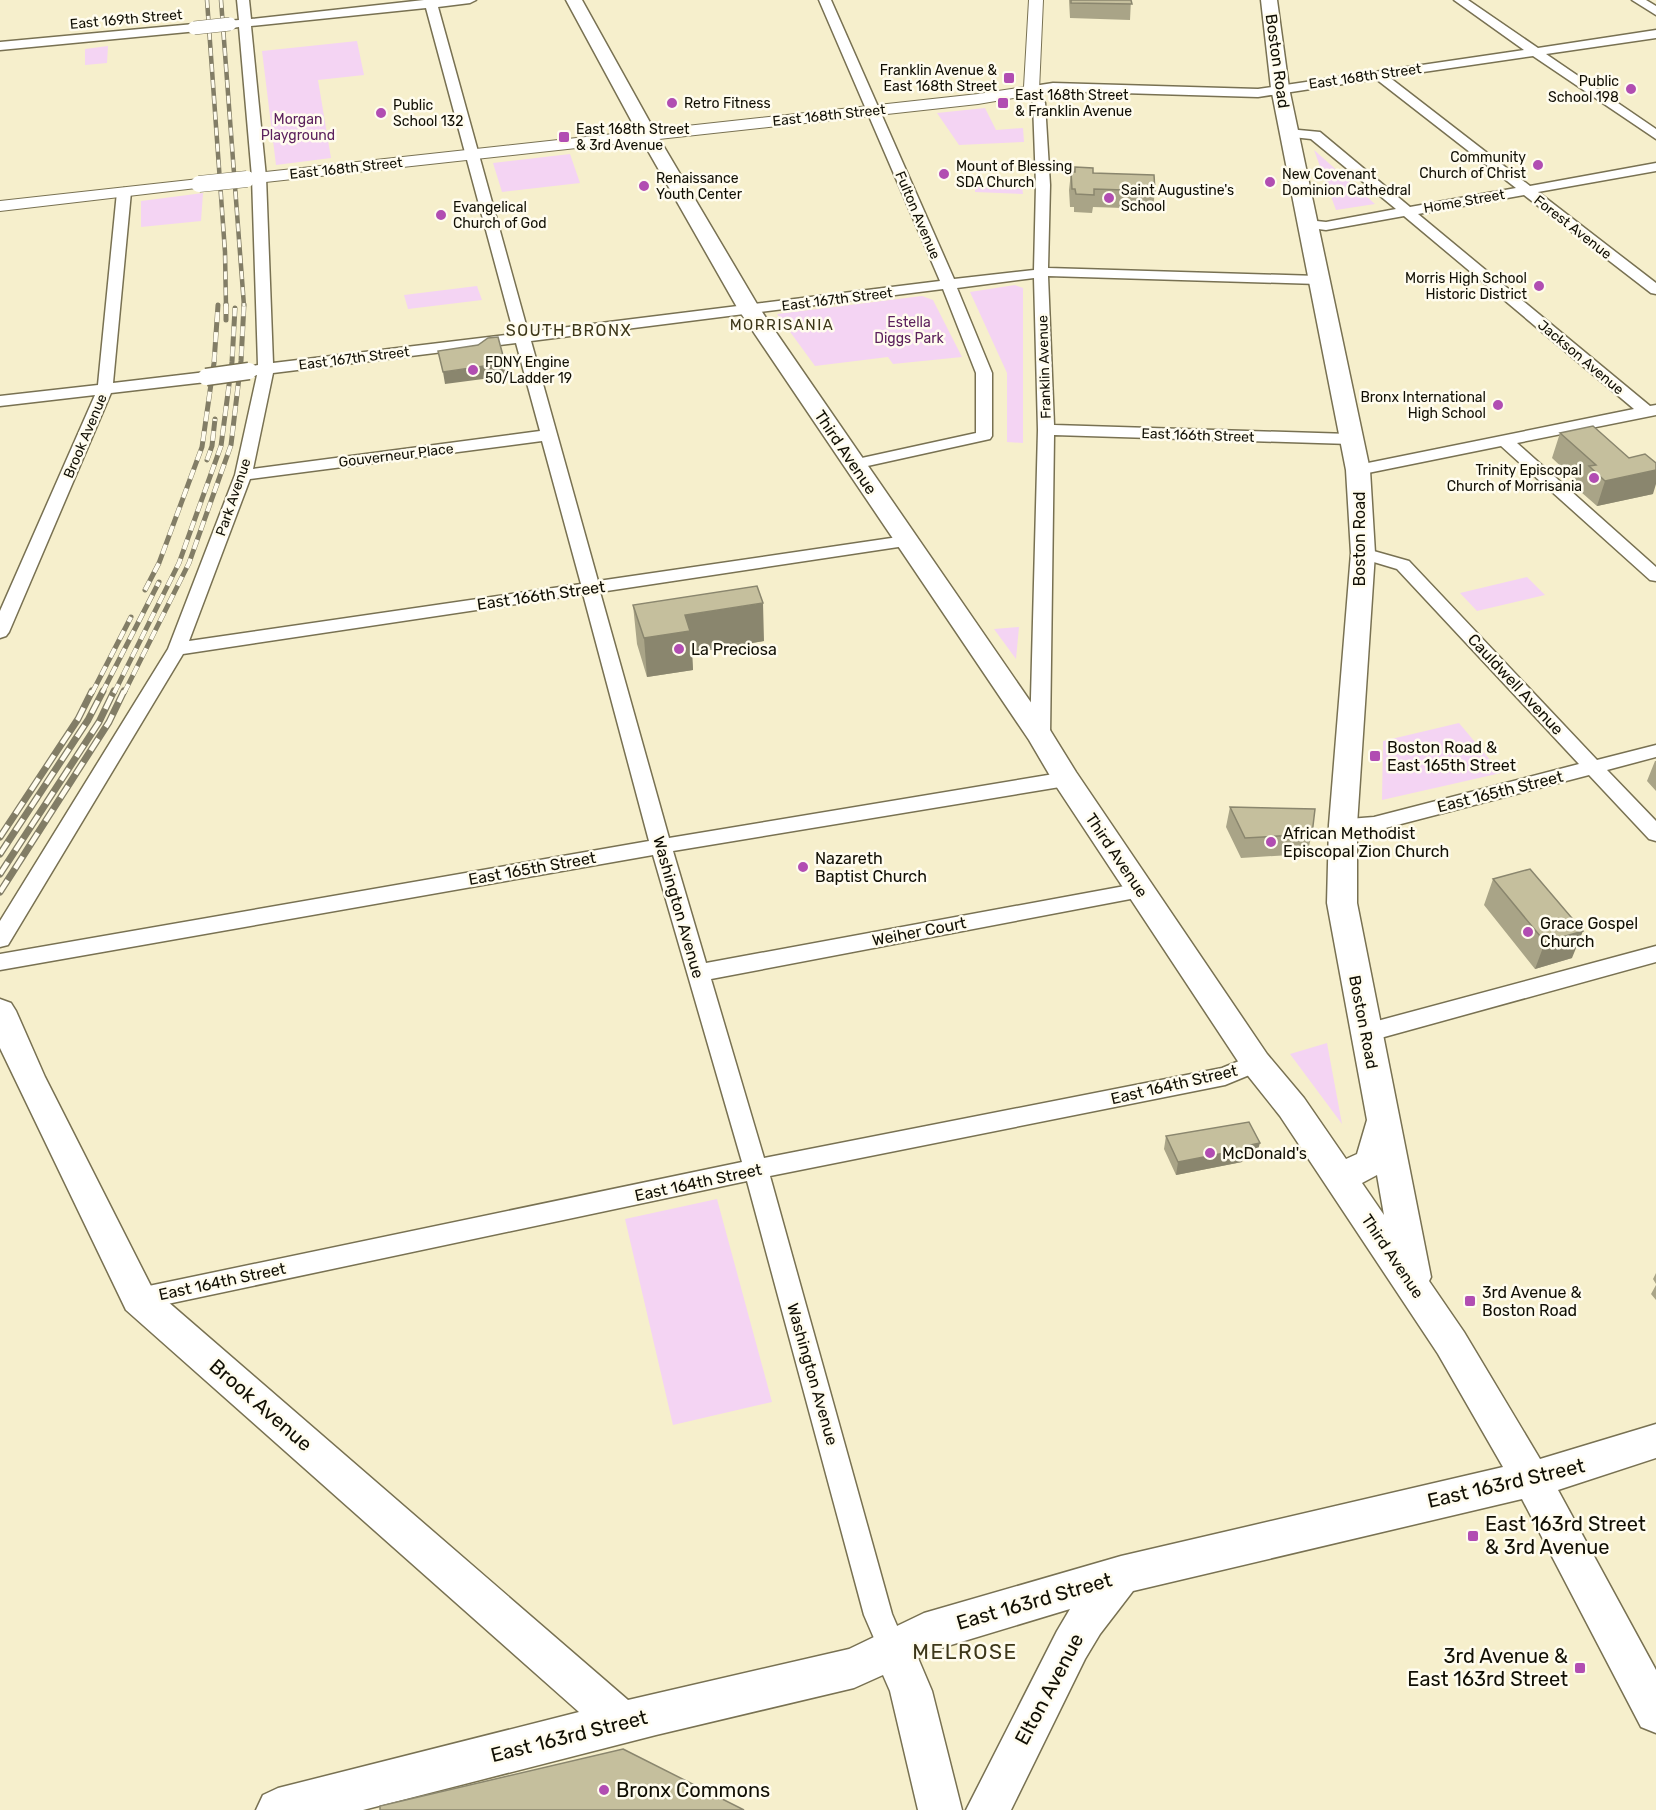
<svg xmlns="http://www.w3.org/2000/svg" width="1656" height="1810" viewBox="0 0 1656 1810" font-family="Rubik,sans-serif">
<rect width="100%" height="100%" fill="#f6efcc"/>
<path fill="#f4d4f3" d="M357,41l7,34 -46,5 13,78 -55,7 -14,-114z
M108,46l-1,17 -22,2v-16z
M985,108l11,22 27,-2 1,14 -65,3 -22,-32z
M1314,150l61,54 -39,6z
M570,154l10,29 -78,9 -9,-29z
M975,184l47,1 1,9 -48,-2z
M203,193l-2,28 -60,6v-26z
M1015,285l8,3v155l-16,-1v-69l-37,-81z
M477,286l5,14 -74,9 -4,-14z
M922,296l11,4 29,57 -69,7 -5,-7 -73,9 -38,-52z
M1527,577l18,18 -68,16 -17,-18z
M1019,627l-3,32 -22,-30z
M1459,723l42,50 -119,27 1,-59z
M1327,1043l15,81 -52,-70z
M717,1199l55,203 -99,23 -48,-206z"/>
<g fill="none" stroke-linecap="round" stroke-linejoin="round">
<g stroke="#787152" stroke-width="3">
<path id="minor" d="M237,0h12l2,19 173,-19h52l-6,3 -32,4 90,325 412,-51 -121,-281h12l123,279 80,-9 2,-85 -3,-82 -8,-13 2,-3 26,-4 205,6 266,-39 -70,-50h14l70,48 118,-18v8l-110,16 110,75v10l-123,-83 -144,21 141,109 126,-23v8l-118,21 118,91v11l-5,-1 -127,-98 -106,19 232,192 6,-1v10l-139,28 139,124v14l-6,-1 -149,-134 -143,29 -8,-5 8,-5 276,-56 -230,-193 -78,14 -24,-3 -2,-3 7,-4 19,2 70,-13 -85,-70 -28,-3 -2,-3 2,-3 5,-1 32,3 90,75 106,-19 -140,-109 -118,18 -205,-6 -14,2 6,10 5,82 -2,83 270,8 7,4 -7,4 -270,-8 6,149 296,9 8,5 -8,5 -296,-9 -4,301 -3,4 -7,2 -7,-2 -3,-4 8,-306 -4,-152 -77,10 35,85v63l-2,3 -136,30 -8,-5 2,-3 128,-28v-60l-33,-84 -412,52 67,240 307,-45 6,1 3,4 -3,4 -6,1 -305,46 69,246 397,-66 7,2 3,5 -3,5 -7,2 -393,65 33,112 435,-80 7,2 3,5 -3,5 -7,2 -430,82 53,179 458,-90 34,-14 8,3 3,6 -3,6 -39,16 -455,91 122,438 15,35 -4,10 -10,4 -10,-4 -19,-44 -117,-434 -608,129 -9,-3 -4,-8 4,-8 9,-3 603,-126 -89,-307 -653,115v-16l649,-113 -66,-247 -400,60 -175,291 -8,2v-26l168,-272 67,-174 22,-100 -8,1 -8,-5 3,-3 14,-3 -6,-188 -13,-150 -7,1 -6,-4 2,-3 11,-1zM426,8l88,326 -241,29 -7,-186 -15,-151zM516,343l24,88 -287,38 20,-96zM542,441l39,143 -392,57 61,-162z
M1632,0h14l10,6v9z
M194,24l6,4 -2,3 -198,19v-8z
M124,188l7,4 -18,191 93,-11 8,5 -8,5 -95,11 -102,239 -3,4 -6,2v-27l95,-216 -95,11v-10l98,-11 19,-193z
M1363,548l46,13 188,199 59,-15v12l-49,13 49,51v20l-7,-2 -60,-64 -215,56 -31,1 -7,-2 -3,-5 3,-5 38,-3 205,-53 -182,-195 -40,-12 -3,-4 3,-4z
M1656,946v16l-290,80 -8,-3 -3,-6 3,-6 8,-3z"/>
</g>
<g stroke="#787152" stroke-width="2">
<path id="tertiary" d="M1029,0h14l-4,90 -8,5 -53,9 -731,80 -8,-5 8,-5 731,-80 46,-7z
M199,179l6,2 2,3 -2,3 -205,24v-10z"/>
</g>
<g stroke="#787152" stroke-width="3">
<path id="secondary" d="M566,0h16l75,135 103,174 290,421 26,42 191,282 37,44 42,61 11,-5 10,-34 -40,-217 2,-78 22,-272 -5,-83 -75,-382 -10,-88h16l12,88 81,382 5,83 -18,272v78l74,374 -2,4 35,51 76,127 116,-35v34l-98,32 98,180v63l-15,-6 -119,-228 -389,92 -33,43 -15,25 -74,151h-45l91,-179 13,-22 -139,42 -13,7 14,33 30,119h-44l-28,-119 -7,-16 -29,13 -198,47 -293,75h-107l7,-15 15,-7 301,-76 -453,-402 -126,-262v-49l11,4 5,8 29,66 107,211 476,412 221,-51 75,-36 197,-57 382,-89 -65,-113 -158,-238 -35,-44 -189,-286 -27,-46 -291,-431 -99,-174zM1377,1175l7,40 -22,-32z"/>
</g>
<use href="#minor" fill="#fff" fill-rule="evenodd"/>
<use href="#tertiary" fill="#fff" fill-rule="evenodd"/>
<use href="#secondary" fill="#fff" fill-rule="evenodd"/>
<g stroke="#827d66" stroke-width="4.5">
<path id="rail-far2" d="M207,0l18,252 1,54
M221,0l23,306"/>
</g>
<g stroke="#827d66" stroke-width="5">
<path id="rail-far1" d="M226,304v16
M207,460l5,-14 3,-27
M145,590l14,-27 43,-116 12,-84 4,-58
M92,693l39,-76
M102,693l57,-111
M114,693l65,-130 42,-117 11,-84 3,-54
M124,693l65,-130 42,-118 10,-84 3,-57"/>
</g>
<g stroke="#827d66" stroke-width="7">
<path id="rail" d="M0,837l78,-118 14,-28
M0,854l88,-134 15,-29
M0,874l99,-152 15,-31
M0,892l109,-170 15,-31"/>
</g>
<use href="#rail-far2" stroke="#fffcee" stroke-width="3" stroke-dasharray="8" stroke-linecap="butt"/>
<use href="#rail-far1" stroke="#fffcee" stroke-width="4" stroke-dasharray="10" stroke-linecap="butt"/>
<use href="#rail" stroke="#fffcee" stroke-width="4.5" stroke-dasharray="14" stroke-linecap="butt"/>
<g stroke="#787152" stroke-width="14" stroke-linecap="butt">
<path id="minor-bridge-far1" d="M194,28l36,-4"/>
</g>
<g stroke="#787152" stroke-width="19" stroke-linecap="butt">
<path id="minor-bridge" d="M206,377l43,-6"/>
</g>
<g stroke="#787152" stroke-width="17" stroke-linecap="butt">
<path id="tertiary-bridge" d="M199,184l48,-5"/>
</g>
<use href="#minor-bridge-far1" stroke="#fff" stroke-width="13"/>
<use href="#minor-bridge" stroke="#fff" stroke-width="16"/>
<use href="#tertiary-bridge" stroke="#fff" stroke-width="16"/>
</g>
<path fill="#a9a487" d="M1069,0h62l-1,20 -60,-2z
M1075,167l80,24 -2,18 -60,-2 -1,6 -18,-1v-5h-4l-1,-17 2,-18h3z
M1560,433l93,61 -56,12 -16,-14 2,-5 -31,-29z
M633,605l131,36 -72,12 1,17 -46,7 -10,-33z
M1655,761h1v30l-9,-10z
M1230,807l82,27 -5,20 -66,4 -15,-31z
M1493,879l79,79 -37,11 -51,-64z
M1166,1136l90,20 -13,3 -1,3 -66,13 -12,-26z
M1656,1273v11l-3,-5z
M1656,1285v15l-5,-6z"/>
<path fill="#8a866e" d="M505,363l1,13 -61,8 -2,-12z
M1656,470v14l-3,10 -56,12 8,-25z
M763,603l1,38 -72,12 1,17 -46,7 -3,-39 41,-23z
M1583,931l-11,27 -37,11 10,-27z
M1260,1143l-4,13 -13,3 -1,3 -66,13 2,-13z"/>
<path fill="#c5bf9d" stroke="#8a866e" stroke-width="1.5" d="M1071,0h60l1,4 -61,-1z
M1075,167l18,1v5l61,2 1,16 -61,-2v6l-18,-1 -1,-5h-3l-1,-17h4z
M498,337l7,26 -62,9 -5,-21 40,-6 10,-7z
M1593,426l36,32 16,-4 11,9v7l-51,11 -16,-15 7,-1 -36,-32z
M757,586l6,17 -78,12 5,16 -46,7 -11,-33z
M1230,807l85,2 -3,25 -67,4z
M1530,869l53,62 -38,11 -52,-63z
M1249,1122l11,21 -14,3 -1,3 -67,13 -12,-26z
M623,1749l121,61h-364v-4z"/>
<g fill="#b14db2" stroke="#fffcee" stroke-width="2">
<rect x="1003" y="72" width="12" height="12" rx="3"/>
<circle cx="1631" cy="89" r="6"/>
<circle cx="672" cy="103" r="6"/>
<rect x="997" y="97" width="12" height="12" rx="3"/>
<circle cx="381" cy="113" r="6"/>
<rect x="558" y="131" width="12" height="12" rx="3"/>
<circle cx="1538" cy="165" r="6"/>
<circle cx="944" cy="174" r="6"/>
<circle cx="1270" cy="182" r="6"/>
<circle cx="644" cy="186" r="6"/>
<circle cx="1109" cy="198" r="6"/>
<circle cx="441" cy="215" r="6"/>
<circle cx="1539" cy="286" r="6"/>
<circle cx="473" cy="370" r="6"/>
<circle cx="1498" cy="405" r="6"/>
<circle cx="1594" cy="478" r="6"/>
<circle cx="679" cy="649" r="6"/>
<rect x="1369" y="750" width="12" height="12" rx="3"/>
<circle cx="1271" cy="842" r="6"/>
<circle cx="803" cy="867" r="6"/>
<circle cx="1528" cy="932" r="6"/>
<circle cx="1210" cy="1153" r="6"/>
<rect x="1464" y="1295" width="12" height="12" rx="3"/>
<rect x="1467" y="1530" width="12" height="12" rx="3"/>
<rect x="1574" y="1662" width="12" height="12" rx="3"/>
<circle cx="604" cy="1790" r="6"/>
</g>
<g text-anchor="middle" stroke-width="5" stroke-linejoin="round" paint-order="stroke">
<g font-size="14" fill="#110f04" stroke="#fffcee">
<text transform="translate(126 19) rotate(-5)" y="5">East 169th Street</text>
<text transform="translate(1365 76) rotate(-8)" y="5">East 168th Street</text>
<text transform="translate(829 115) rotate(-6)" y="5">East 168th Street</text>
<text transform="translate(346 168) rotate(-6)" y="5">East 168th Street</text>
<text transform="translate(1464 201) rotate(-10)" y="5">Home Street</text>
<text transform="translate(918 215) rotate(67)" y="5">Fulton Avenue</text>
<text transform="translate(1573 227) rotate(38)" y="5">Forest Avenue</text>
<text transform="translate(837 299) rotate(-7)" y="5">East 167th Street</text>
<text transform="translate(1581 357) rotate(40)" y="5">Jackson Avenue</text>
<text transform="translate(354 358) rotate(-7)" y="5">East 167th Street</text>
<text transform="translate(1044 367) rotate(-92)" y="5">Franklin Avenue</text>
<text transform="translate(1198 435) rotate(2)" y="5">East 166th Street</text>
<text transform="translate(85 436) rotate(-67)" y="5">Brook Avenue</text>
<text transform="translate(396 455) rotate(-7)" y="5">Gouverneur Place</text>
<text transform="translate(233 497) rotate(-71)" y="5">Park Avenue</text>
</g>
<g font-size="14" fill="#110f04" stroke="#fffcee" text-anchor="start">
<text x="997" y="75" text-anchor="end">Franklin Avenue &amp;<tspan x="997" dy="16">East 168th Street</tspan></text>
<text x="1619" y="86" text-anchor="end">Public<tspan x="1619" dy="16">School 198</tspan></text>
<text x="1015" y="100">East 168th Street<tspan x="1015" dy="16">&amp; Franklin Avenue</tspan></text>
<text x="684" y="108">Retro Fitness</text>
<text x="393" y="110">Public<tspan x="393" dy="16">School 132</tspan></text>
<text x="576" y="134">East 168th Street<tspan x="576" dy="16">&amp; 3rd Avenue</tspan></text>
<text x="1526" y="162" text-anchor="end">Community<tspan x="1526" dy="16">Church of Christ</tspan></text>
<text x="956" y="171">Mount of Blessing<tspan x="956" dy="16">SDA Church</tspan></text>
<text x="1282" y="179">New Covenant<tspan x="1282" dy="16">Dominion Cathedral</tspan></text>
<text x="656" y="183">Renaissance<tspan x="656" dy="16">Youth Center</tspan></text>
<text x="1121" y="195">Saint Augustine's<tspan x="1121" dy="16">School</tspan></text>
<text x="453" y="212">Evangelical<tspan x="453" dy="16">Church of God</tspan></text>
<text x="1527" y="283" text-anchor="end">Morris High School<tspan x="1527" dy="16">Historic District</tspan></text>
<text x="485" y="367">FDNY Engine<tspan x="485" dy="16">50/Ladder 19</tspan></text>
<text x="1486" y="402" text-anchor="end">Bronx International<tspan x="1486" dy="16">High School</tspan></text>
<text x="1582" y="475" text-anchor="end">Trinity Episcopal<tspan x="1582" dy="16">Church of Morrisania</tspan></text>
</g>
<g font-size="14" fill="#5c215d" stroke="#fffcee">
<text x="298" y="124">Morgan<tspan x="298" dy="16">Playground</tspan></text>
<text x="909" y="327">Estella<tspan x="909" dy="16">Diggs Park</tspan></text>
</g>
<g font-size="15" letter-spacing="1.5" fill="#3d3719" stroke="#fffcee">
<text x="782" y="330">MORRISANIA</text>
</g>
<g font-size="16" fill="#110f04" stroke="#fffcee">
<text transform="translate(1278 61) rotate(82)" y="6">Boston Road</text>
<text transform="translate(846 452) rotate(56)" y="6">Third Avenue</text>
<text transform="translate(1359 539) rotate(-90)" y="6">Boston Road</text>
<text transform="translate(541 595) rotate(-8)" y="6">East 166th Street</text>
<text transform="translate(1516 684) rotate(47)" y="6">Cauldwell Avenue</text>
<text transform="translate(1500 791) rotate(-14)" y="6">East 165th Street</text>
<text transform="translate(1117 855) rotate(56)" y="6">Third Avenue</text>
<text transform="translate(532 868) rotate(-10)" y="6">East 165th Street</text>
<text transform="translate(679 907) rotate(74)" y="6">Washington Avenue</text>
<text transform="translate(919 931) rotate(-11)" y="6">Weiher Court</text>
<text transform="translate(1364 1022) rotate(79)" y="6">Boston Road</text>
<text transform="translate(1174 1084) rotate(-13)" y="6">East 164th Street</text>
<text transform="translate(698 1182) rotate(-12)" y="6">East 164th Street</text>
<text transform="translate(1393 1256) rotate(56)" y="6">Third Avenue</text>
<text transform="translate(222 1281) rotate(-12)" y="6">East 164th Street</text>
<text transform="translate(813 1374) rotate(74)" y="6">Washington Avenue</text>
</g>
<g font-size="16" letter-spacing="1.5" fill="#3d3719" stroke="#fffcee">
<text x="569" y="336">SOUTH BRONX</text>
</g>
<g font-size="16" fill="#110f04" stroke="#fffcee" text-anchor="start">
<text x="691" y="655">La Preciosa</text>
<text x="1387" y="753">Boston Road &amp;<tspan x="1387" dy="18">East 165th Street</tspan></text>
<text x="1283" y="839">African Methodist<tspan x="1283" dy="18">Episcopal Zion Church</tspan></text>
<text x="815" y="864">Nazareth<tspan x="815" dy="18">Baptist Church</tspan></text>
<text x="1540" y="929">Grace Gospel<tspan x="1540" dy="18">Church</tspan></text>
<text x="1222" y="1159">McDonald's</text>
<text x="1482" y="1298">3rd Avenue &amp;<tspan x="1482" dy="18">Boston Road</tspan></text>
</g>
<g font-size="20" fill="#110f04" stroke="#fffcee">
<text transform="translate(261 1405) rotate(41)" y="7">Brook Avenue</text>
<text transform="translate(1506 1483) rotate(-13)" y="7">East 163rd Street</text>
<text transform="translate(1034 1601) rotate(-16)" y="7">East 163rd Street</text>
<text transform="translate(1049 1689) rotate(-62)" y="7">Elton Avenue</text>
<text transform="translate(569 1736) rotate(-14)" y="7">East 163rd Street</text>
</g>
<g font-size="20" fill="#110f04" stroke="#fffcee" text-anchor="start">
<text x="1485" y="1531">East 163rd Street<tspan x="1485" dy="23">&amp; 3rd Avenue</tspan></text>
<text x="1568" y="1663" text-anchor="end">3rd Avenue &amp;<tspan x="1568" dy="23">East 163rd Street</tspan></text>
<text x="616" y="1797">Bronx Commons</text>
</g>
<g font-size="21" letter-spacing="1.5" fill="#3d3719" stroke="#fffcee">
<text x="965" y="1659">MELROSE</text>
</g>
</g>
</svg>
